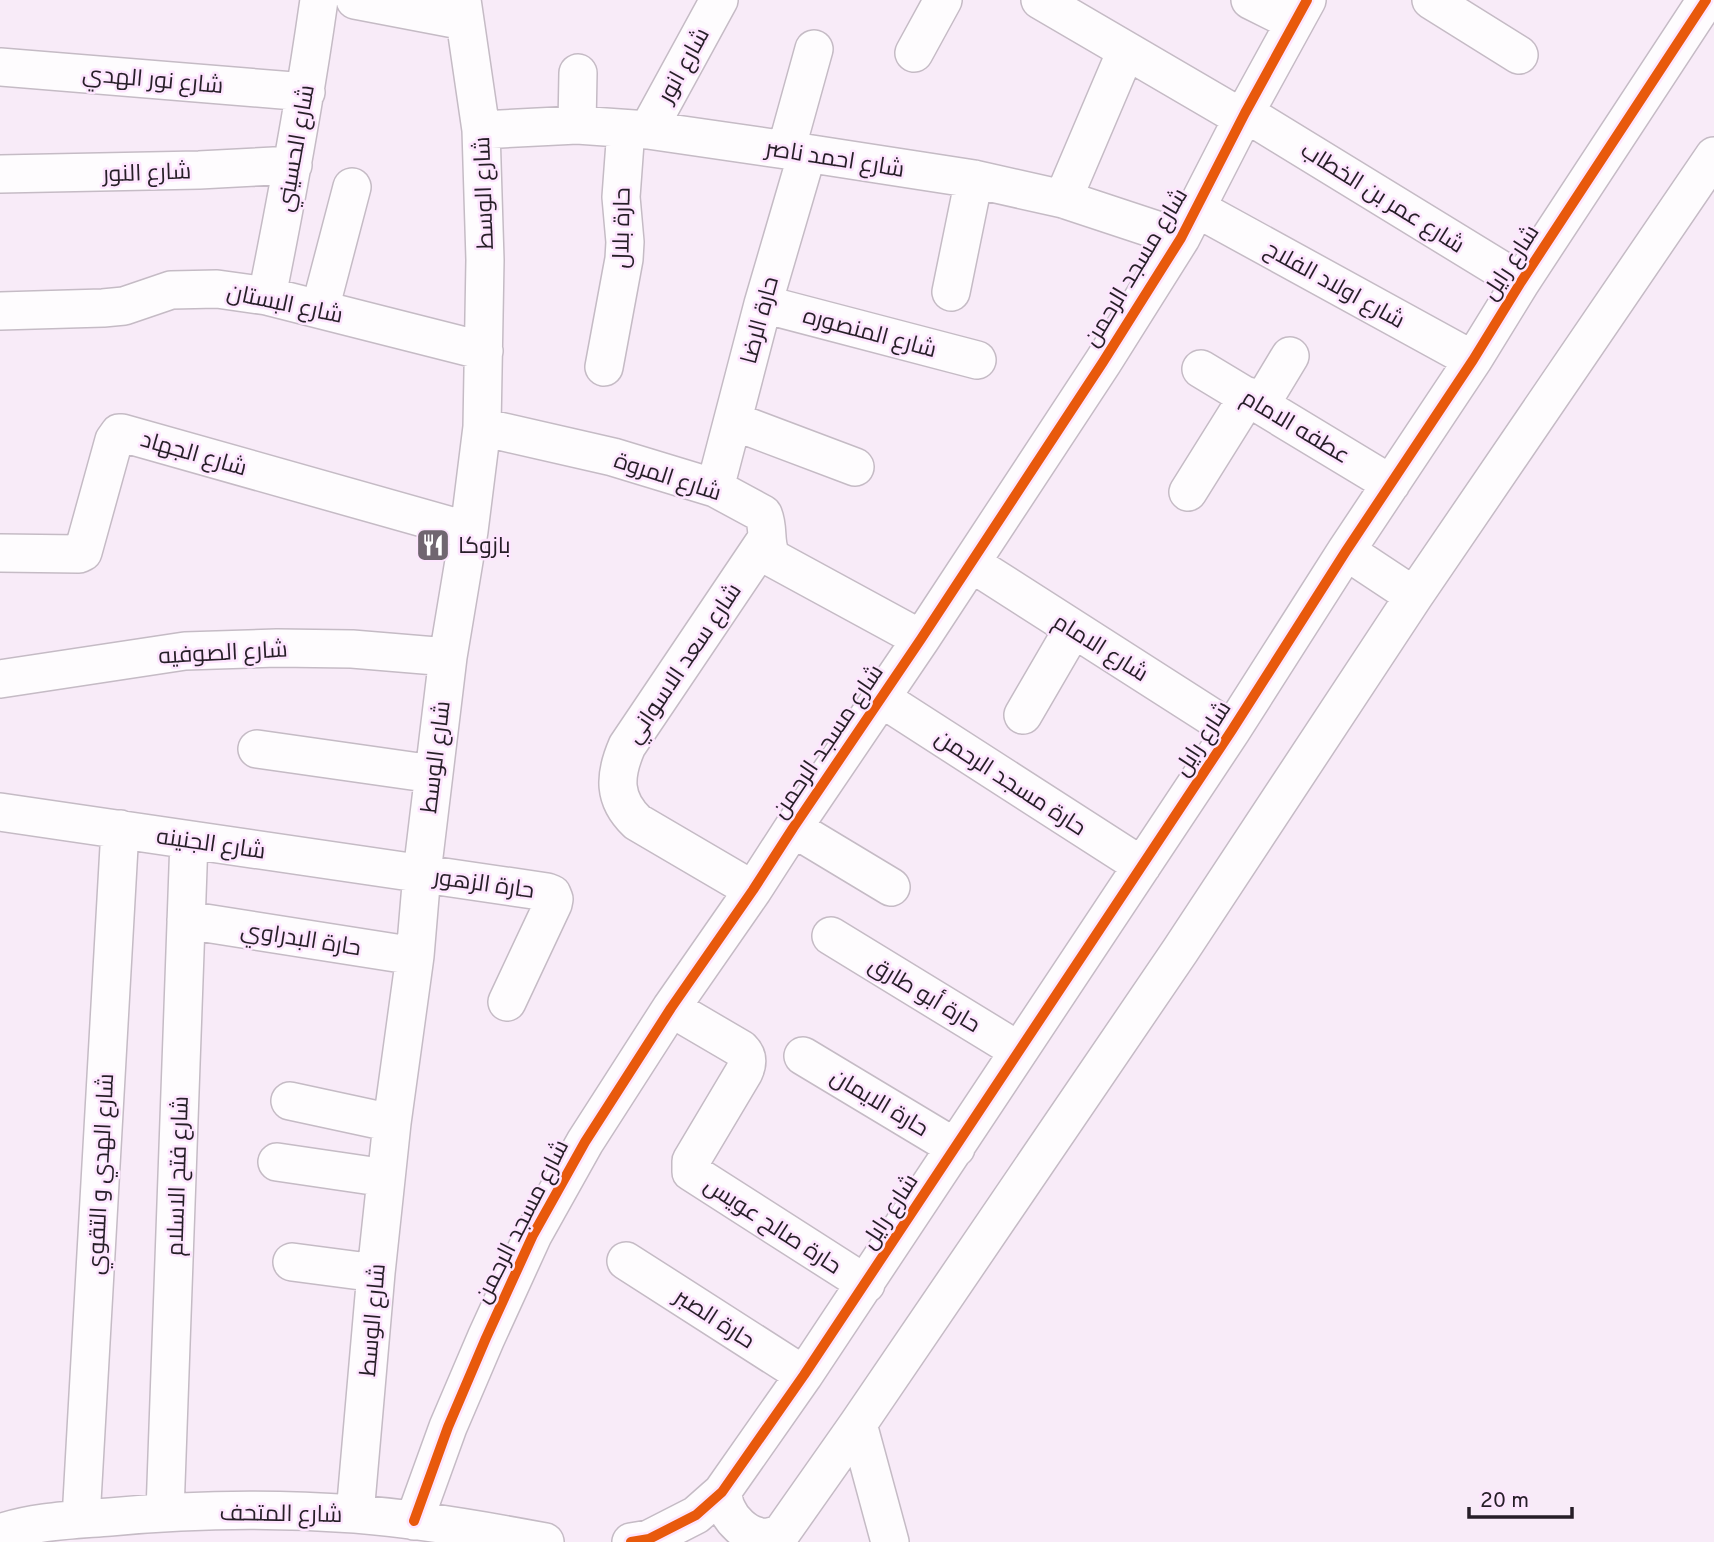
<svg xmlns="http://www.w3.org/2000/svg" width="1714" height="1542" viewBox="0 0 1714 1542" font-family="Overpass,Cairo,sans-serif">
<rect width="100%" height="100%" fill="#f8ebf8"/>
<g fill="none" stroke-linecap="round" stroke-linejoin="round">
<g stroke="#c5bbc5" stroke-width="40">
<path id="minor" d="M355,0l110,21
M1040,0l202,118
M1250,0l44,22
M1431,0l88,55
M914,53l29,-53
M0,67l306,25
M1245,113l276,169
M577,125l1,-52
M481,130l96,-5 71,5 138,20 188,29 89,20 118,39
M648,130l71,-130
M786,150l28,-101
M0,174l199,-4 94,-5
M1063,199l63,-148
M1196,208l277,152
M951,292l23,-113
M267,296c20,-99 38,-197 52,-296
M763,304l214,56
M320,309l32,-122
M0,311l103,-3 21,-2 47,-16 46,-1 50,7 217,55
M604,367l20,-108 1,-17 -4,-45 5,-68
M1201,369l190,115
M1261,404l29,-48
M733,421l122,46
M482,427l131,30 102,31 48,26c7,14 0,33 11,45l147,80
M715,488l48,-184 44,-150
M1188,492l60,-96
M1346,551l68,45
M0,553l79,1 4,-2 31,-112 5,-7h3l347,98
M971,563l261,167
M0,679l185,-28 92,-3 75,1 96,8
M881,698l261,168
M1023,715l50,-86
M257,749l176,25
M0,812l547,80 5,2 2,5 -1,5 -46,98
M793,828l98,59
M753,890l-116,-68c-24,-23 -23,-46 -10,-76l140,-208
M186,920l229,36
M831,936l188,115
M671,1008l70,41c7,7 7,14 3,23l-53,89v11l175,112
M803,1056l153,92
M290,1101l102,22
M277,1162l109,16
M626,1261l178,114
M292,1262l84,11
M858,1424l32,118
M722,1492c2,5 2,12 5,17 5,12 18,24 30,27 8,3 16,0 24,-2
M165,1512l24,-672
M355,1514l21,-241 16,-150 23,-167 7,-83 26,-216 21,-126 13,-104 3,-167 -4,-130 -19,-130
M81,1519l39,-690
M414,1521l34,-94 38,-89 47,-103 52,-93 86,-134 82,-118 40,-62 128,-189 182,-277 78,-124 64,-125 62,-113
M0,1533c34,-12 74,-13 110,-16 82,-8 164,-9 245,-3 64,5 127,16 190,28
M631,1542l18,-3 47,-24 26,-23 82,-117 428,-645 114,-179 127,-191 48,-78 185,-282
M775,1542l83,-118 322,-473 234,-355 300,-440"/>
</g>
<use href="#minor" stroke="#fefcfe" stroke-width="37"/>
<g stroke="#fde5fe" stroke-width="15">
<path id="cycleway" d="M414,1521l34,-94 38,-89 47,-103 52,-93 86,-134 82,-118 40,-62 128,-189 182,-277 78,-124 64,-125 62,-113
M631,1542l18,-3 47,-24 26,-23 82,-117 428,-645 114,-179 127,-191 48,-78 185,-282"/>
</g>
<use href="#cycleway" stroke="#e8590c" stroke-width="10"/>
</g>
<defs>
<g id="restaurant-square" transform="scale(1.75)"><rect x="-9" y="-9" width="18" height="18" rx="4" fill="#706670" stroke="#fde5fe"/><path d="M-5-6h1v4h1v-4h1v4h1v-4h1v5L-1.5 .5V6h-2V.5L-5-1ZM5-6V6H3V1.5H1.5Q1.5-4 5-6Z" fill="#fff"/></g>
</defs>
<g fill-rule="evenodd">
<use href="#restaurant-square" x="433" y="545"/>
</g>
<g text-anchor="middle" stroke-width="5" stroke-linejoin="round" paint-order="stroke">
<g font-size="23" fill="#261e27" stroke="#fde5fe">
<text transform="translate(683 65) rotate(-61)" y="8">شارع انور</text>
<text transform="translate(153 79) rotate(5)" y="8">شارع نور الهدي</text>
<text transform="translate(295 148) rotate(-80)" y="8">شارع الحسيني</text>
<text transform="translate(835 158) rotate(9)" y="8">شارع احمد ناصر</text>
<text transform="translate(147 172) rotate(-2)" y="8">شارع النور</text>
<text transform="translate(483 193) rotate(-92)" y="8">شارع الوسط</text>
<text transform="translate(1383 197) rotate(32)" y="8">شارع عمر بن الخطاب</text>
<text transform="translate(621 228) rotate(-89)" y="8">حارة بلال</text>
<text transform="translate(1510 262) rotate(-57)" y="8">شارع رايل</text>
<text transform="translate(1135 267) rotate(-59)" y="8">شارع مسجد الرحمن</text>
<text transform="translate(1335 284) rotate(29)" y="8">شارع اولاد الفلاح</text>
<text transform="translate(285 303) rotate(12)" y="8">شارع البستان</text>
<text transform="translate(759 320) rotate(-75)" y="8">حارة الرضا</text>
<text transform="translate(870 332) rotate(15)" y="8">شارع المنصوره</text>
<text transform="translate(1296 426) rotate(31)" y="8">عطفه الامام</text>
<text transform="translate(194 453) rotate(16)" y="8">شارع الجهاد</text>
<text transform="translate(668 476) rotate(18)" y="8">شارع المروة</text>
<text transform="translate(1101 647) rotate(32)" y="8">شارع الامام</text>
<text transform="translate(223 652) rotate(-3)" y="8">شارع الصوفيه</text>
<text transform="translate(683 663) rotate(-56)" y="8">شارع سعد الاسواني</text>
<text transform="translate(1202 738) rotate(-57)" y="8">شارع رايل</text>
<text transform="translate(827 741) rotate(-56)" y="8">شارع مسجد الرحمن</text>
<text transform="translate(435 757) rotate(-83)" y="8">شارع الوسط</text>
<text transform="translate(1011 782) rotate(33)" y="8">حارة مسجد الرحمن</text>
<text transform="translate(211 843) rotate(8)" y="8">شارع الجنينه</text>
<text transform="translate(484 883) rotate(8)" y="8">حارة الزهور</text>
<text transform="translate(301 938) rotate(9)" y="8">حارة البدراوي</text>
<text transform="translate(925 994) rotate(31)" y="8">حارة أبو طارق</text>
<text transform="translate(880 1102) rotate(31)" y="8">حارة الايمان</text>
<text transform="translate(100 1174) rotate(-87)" y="8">شارع الهدي و التقوي</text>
<text transform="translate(177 1176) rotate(-88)" y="8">شارع فتح الاسلام</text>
<text transform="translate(889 1211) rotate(-57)" y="8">شارع رايل</text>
<text transform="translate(521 1221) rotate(-63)" y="8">شارع مسجد الرحمن</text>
<text transform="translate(773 1225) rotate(33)" y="8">حارة صالح عويس</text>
<text transform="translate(715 1318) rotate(33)" y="8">حارة الصبر</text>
<text transform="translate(372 1320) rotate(-85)" y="8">شارع الوسط</text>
<text transform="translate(281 1513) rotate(1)" y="8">شارع المتحف</text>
</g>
<g font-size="23" fill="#261e27" stroke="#fde5fe" text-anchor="start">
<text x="458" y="553">بازوكا</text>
</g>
</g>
<path d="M1469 1507v10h103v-10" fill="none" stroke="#261e27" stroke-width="3.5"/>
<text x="1480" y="1507" font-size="21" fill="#261e27" stroke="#fde5fe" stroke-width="5" paint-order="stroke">20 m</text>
</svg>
